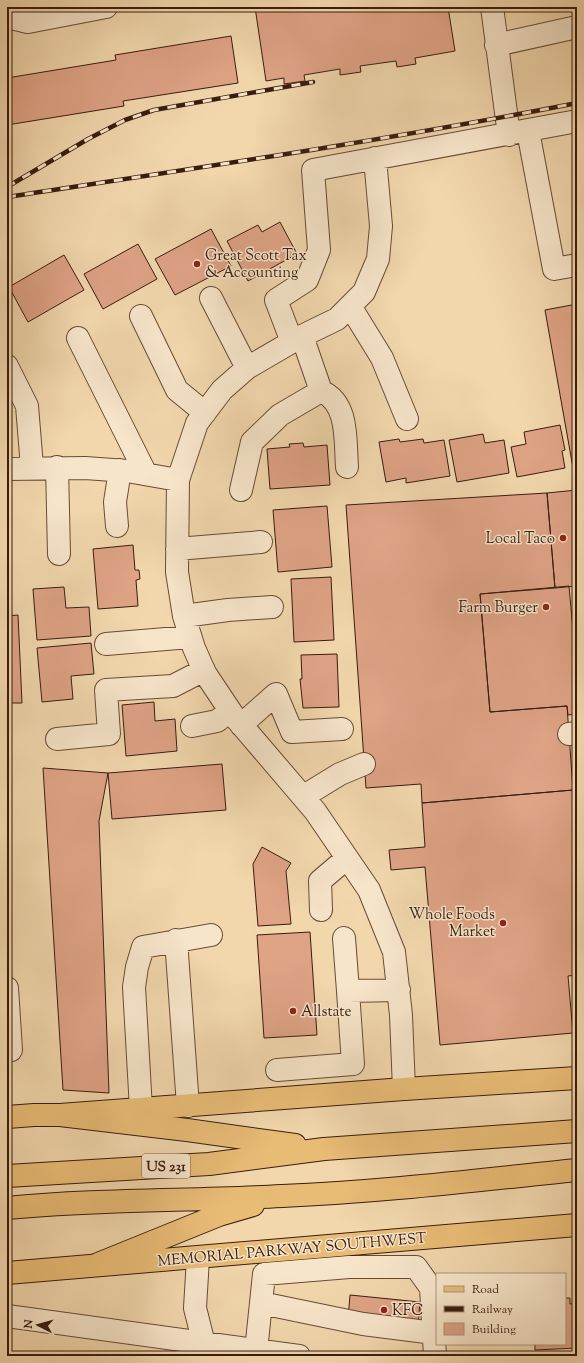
<svg xmlns="http://www.w3.org/2000/svg" width="584" height="1363" viewBox="0 0 584 1363" font-family="'Sorts Mill Goudy',serif">
<rect width="100%" height="100%" fill="#f2d7ad"/>
<filter id="stains"><feTurbulence type="fractalNoise" baseFrequency=".005" numOctaves="4"/><feColorMatrix values="0 0 0 0 .2 0 0 0 0 .09 0 0 0 0 .02 0 0 0 .5 -.17"/></filter>
<radialGradient id="worn" r=".72"><stop offset=".6" stop-color="#630" stop-opacity="0"/><stop offset="1" stop-color="#630" stop-opacity=".3"/></radialGradient>
<path fill="#dfa386" stroke="#391c0f" d="M255,7h193l7,44 -40,7 1,6 -19,3 -1,-6 -36,5 1,6 -21,3v-6l-36,6 1,6 -21,3v-6l-18,3z
M231,36l7,47 -115,18 1,5 -117,19v-47l109,-18 -1,-5z
M280,222l17,32 -49,27 -21,-40 31,-16 4,7z
M211,229l20,37 -56,29 -20,-36z
M138,244l19,35 -54,30 -19,-35z
M64,255l20,35 -56,32 -19,-35z
M577,304v164h-4l-28,-158z
M560,425l5,25 -3,1 3,17 -48,9 -6,-30 15,-3 -2,-12z
M483,434l2,9 19,-3 5,33 -52,9 -8,-42z
M399,439l1,3 23,-3 1,4 20,-3 6,36 -44,7v-5l-20,4 -7,-40z
M303,443l1,4 23,-2 3,40 -60,4 -3,-40 23,-2 -1,-3z
M577,490v96l-22,2 -8,-95z
M547,493l8,95 -75,6 10,118 77,-6 6,84 -151,13 -1,-19 -55,4 -20,-283z
M327,506l5,61 -54,5 -5,-62z
M133,545l2,25h4l1,9 -4,1 2,26 -40,3 -5,-60z
M331,577l3,63 -40,2 -3,-63z
M569,586l8,89v39l-9,1 -1,-9 -77,6 -10,-118z
M64,587l2,21 23,-1 2,29 -54,4 -4,-51z
M18,615l4,88h-15v-87z
M91,643l3,31 -23,2 2,23 -31,3 -5,-54z
M337,654l2,53 -36,1 -3,-29h2l-1,-24z
M154,702l1,19 20,-2 2,32 -51,5 -4,-51z
M222,764l4,46 -114,9 -4,-46z
M43,768l65,5 -9,48 10,272 -46,-3z
M573,790h4v185l-9,1 5,57 -133,12 -15,-178 -34,3 -2,-20 36,-3 -3,-44z
M262,847l29,16 -5,8 5,53 -33,2 -5,-62z
M310,932l7,103 -53,3 -7,-103z
M350,1295l70,7 -2,24 -70,-7z
M565,1298h5v6l7,-1v45l-42,2v-6h30z"/>
<g fill="none" stroke-linecap="round" stroke-linejoin="round">
<g stroke="#674b36" stroke-width="24">
<path id="minor" d="M492,7l17,128
M7,17l21,5 78,-15
M496,45l81,-18
M528,131l26,138 23,-4
M375,158l6,68 -3,33 -14,33 -27,27 -35,17 -55,32 -25,22 -25,33 -19,57 -1,92 7,44 10,32 11,25 28,42 82,96 54,79 25,62 7,63 3,74
M211,298l36,70
M350,306l32,52 25,61
M141,316l36,74 28,23
M78,338l68,136
M292,342l-16,-42 31,-20 12,-30 -6,-80 264,-49
M7,366l20,40 5,61
M321,391c28,12 24,49 26,76
M57,467l2,87
M7,469l78,-1 42,3 51,9
M241,490l11,-48 28,-27 41,-24 -19,-55
M117,526l-2,-24 5,-32
M177,549l84,-7
M184,616l44,-6 44,-3
M106,644l84,-7
M241,725l35,-31 16,38 50,-3
M192,726l25,-5 13,-10
M569,734l8,-1
M57,739l52,-5 -3,-44 67,-4 31,-16
M304,796l36,-22 24,-10
M321,910l-1,-29 27,-23
M344,938l4,53
M176,940l12,166
M7,988l4,62h-4
M277,1070l76,-6 -5,-73 51,-1
M141,1109l-7,-122 3,-20 6,-20 68,-12
M198,1258l-3,50 9,36
M261,1303l102,21 71,9
M7,1316l292,40
M256,1351l8,-77 85,-7h67l15,21 4,68"/>
</g>
<g stroke="#391c0f" stroke-width="24">
<path id="major" d="M7,1117l27,-2h26l344,-26 173,-11
M7,1273l570,-48"/>
</g>
<g stroke="#391c0f" stroke-width="24">
<path id="highway" d="M60,1115l127,15 108,15
M7,1176l202,-12 115,-15 253,-18
M7,1208c91,-9 183,-7 275,-12 98,-4 197,-16 295,-26
M98,1264l121,-49 34,-10"/>
</g>
<use href="#minor" stroke="#f7e5ca" stroke-width="22"/>
<use href="#major" stroke="#e9bc76" stroke-width="22"/>
<use href="#highway" stroke="#e9bc76" stroke-width="22"/>
<g stroke="#391c0f" stroke-width="4.5">
<path id="rail" d="M7,187l81,-48 37,-19 29,-10 159,-28
M7,197c190,-29 381,-57 570,-94"/>
</g>
<use href="#rail" stroke="#f7e5ca" stroke-width="3" stroke-dasharray="9" stroke-linecap="butt"/>
</g>
<g fill="#8f2418" stroke="#f7e5ca" stroke-width="1.5">
<circle cx="197" cy="264" r="4"/>
<circle cx="563" cy="538" r="4"/>
<circle cx="546" cy="607" r="4"/>
<circle cx="503" cy="923" r="4"/>
<circle cx="293" cy="1011" r="4"/>
<circle cx="384" cy="1310" r="4"/>
</g>
<g text-anchor="middle" stroke-width="3" stroke-linejoin="round" paint-order="stroke">
<rect fill="#f7e5ca" stroke="#725847" stroke-width="1" x="142" y="1154" width="48" height="24" rx="3"/>
<g font-size="14" font-weight="bold" fill="#391c0f">
<text x="166" y="1171">US 231</text>
</g>
<g font-size="15" fill="#391c0f" stroke="#f7e5ca" text-anchor="start">
<text x="205" y="260">Great Scott Tax<tspan x="205" dy="17">&amp; Accounting</tspan></text>
<text x="555" y="543" text-anchor="end">Local Taco</text>
<text x="538" y="612" text-anchor="end">Farm Burger</text>
<text x="495" y="919" text-anchor="end">Whole Foods<tspan x="495" dy="17">Market</tspan></text>
<text x="301" y="1016">Allstate</text>
<text x="392" y="1315">KFC</text>
</g>
<g font-size="15" fill="#391c0f" stroke="#f7e5ca">
<text transform="translate(292 1249) rotate(-5)" y="5">MEMORIAL PARKWAY SOUTHWEST</text>
</g>
</g>
<rect width="584" height="1363" fill="none" stroke="#f2d7ad" stroke-width="24"/>
<rect x="8" y="8" width="568" height="1347" fill="none" stroke="#391c0f" stroke-width="2"/>
<rect x="12" y="12" width="560" height="1339" fill="none" stroke="#391c0f"/>
<rect x="436" y="1273" width="130" height="72" fill="#f7e5ca" stroke="#ab957f"/>
<rect x="444" y="1286" width="20" height="6" fill="#e9bc76" stroke="#ab957f"/>
<text x="472" y="1293" font-size="12" fill="#391c0f">Road</text>
<rect x="444" y="1306" width="20" height="6" fill="#391c0f" stroke="#ab957f"/>
<text x="472" y="1313" font-size="12" fill="#391c0f">Railway</text>
<rect x="444" y="1323" width="20" height="12" fill="#dfa386" stroke="#ab957f"/>
<text x="472" y="1333" font-size="12" fill="#391c0f">Building</text>
<g transform="translate(38 1325) rotate(276)" stroke="#f7e5ca" stroke-width="3" paint-order="stroke">
<path d="M0-3L7 15L0 10L-7 15Z" fill="#391c0f"/>
<text y="-6" font-size="11" font-weight="bold" text-anchor="middle" fill="#391c0f">N</text>
</g>
<rect width="100%" height="100%" filter="url(#stains)"/>
<rect width="100%" height="100%" fill="url(#worn)"/>
</svg>
